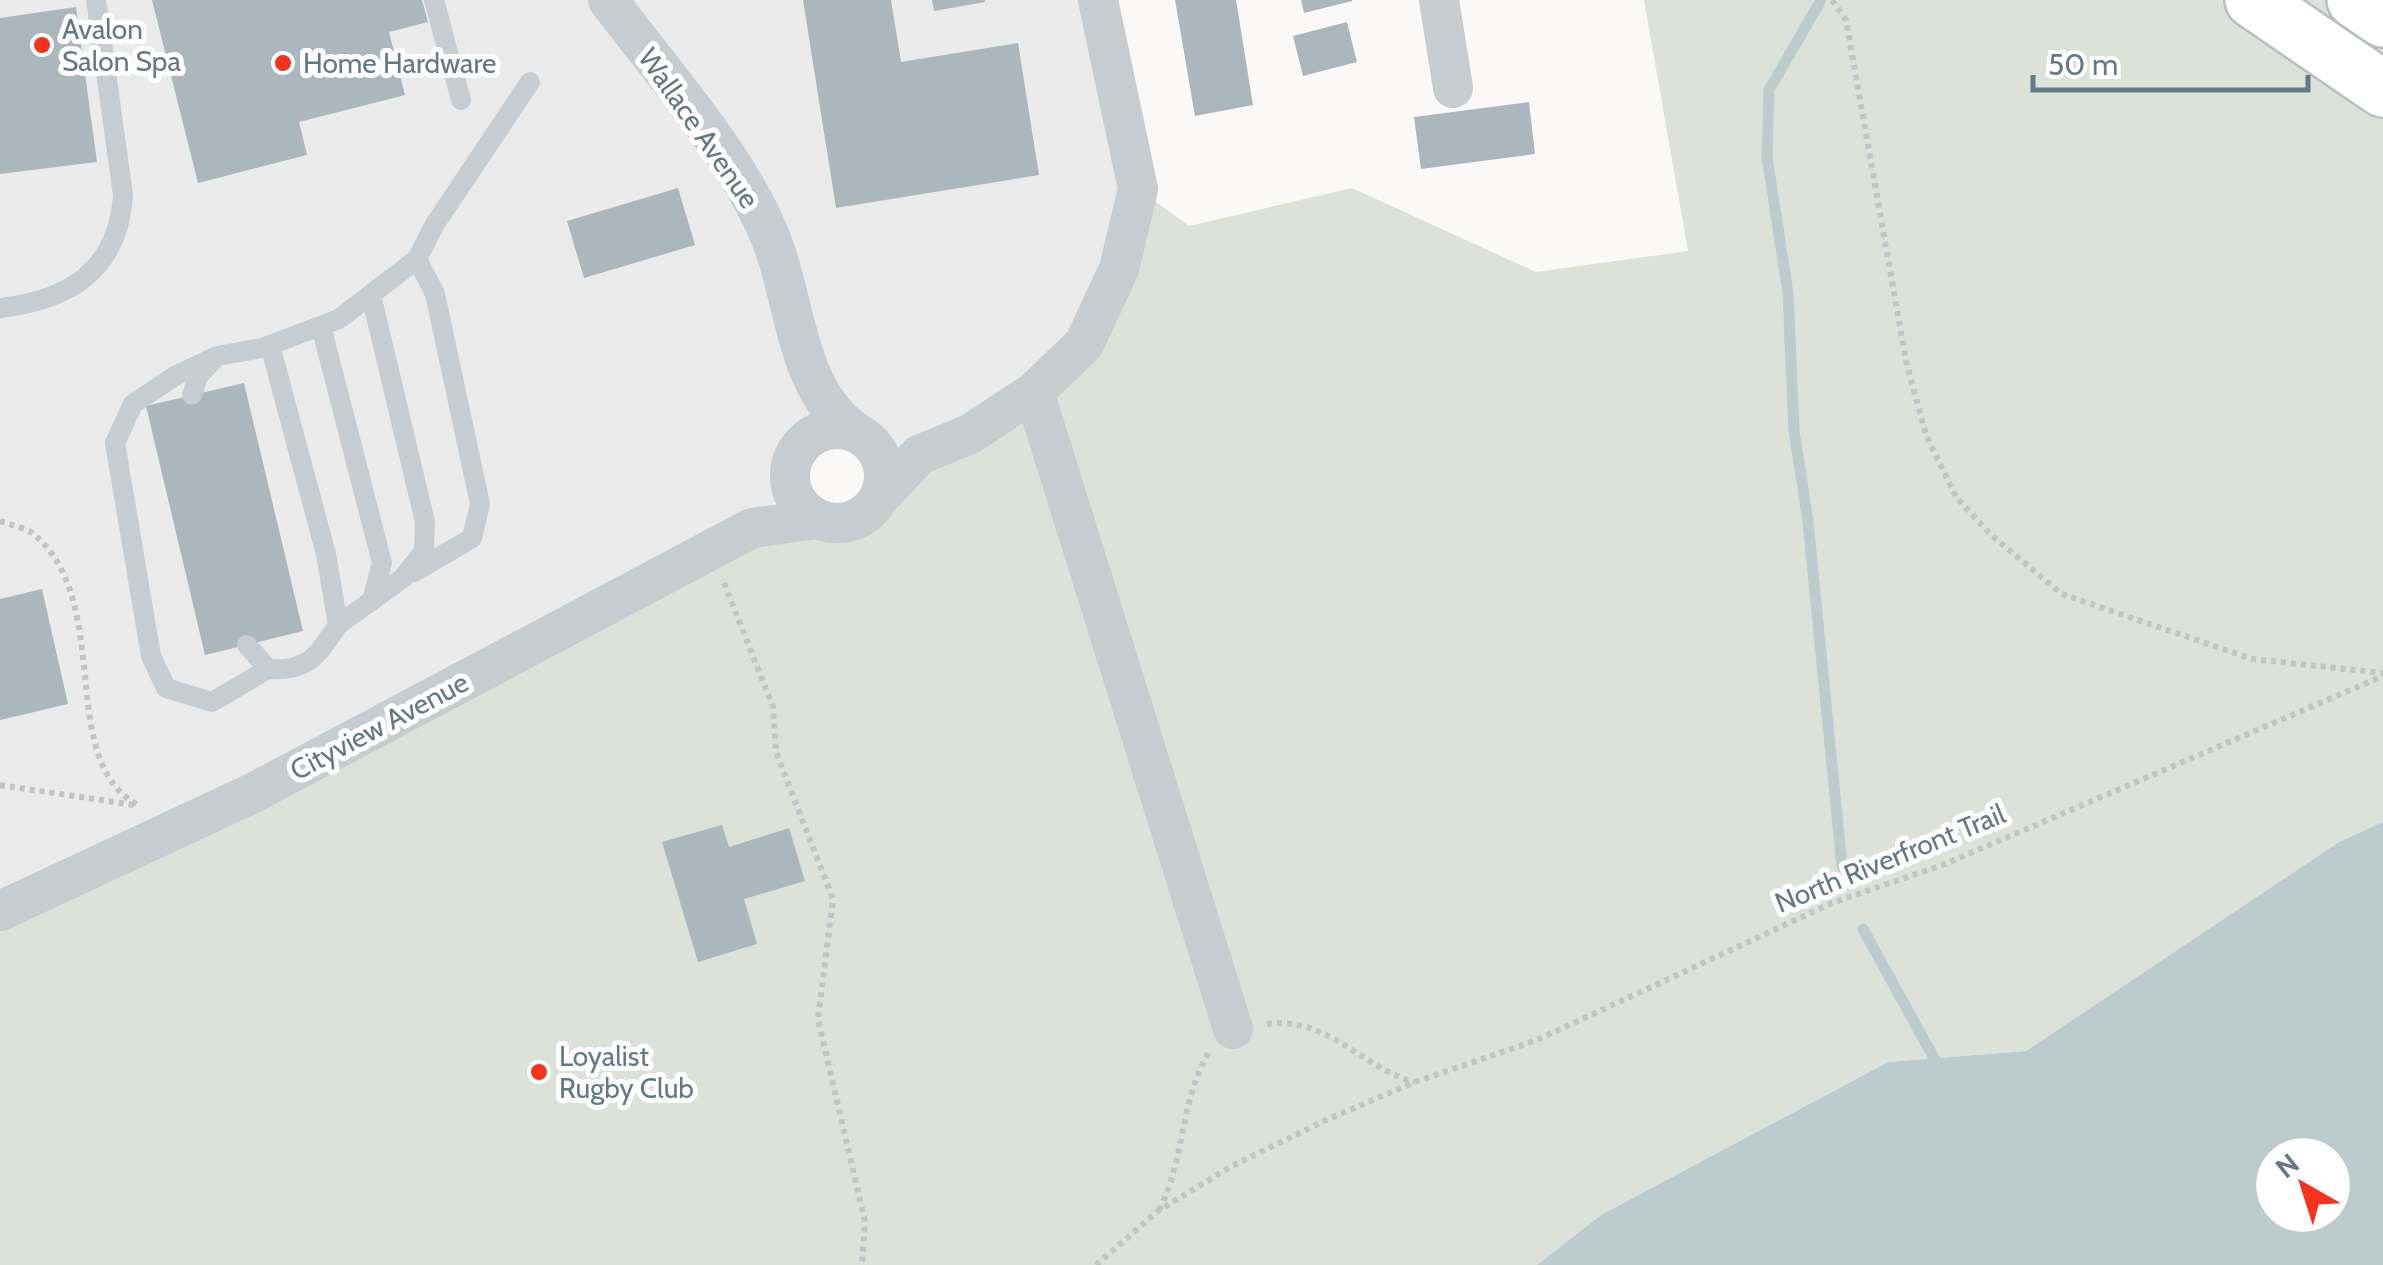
<svg xmlns="http://www.w3.org/2000/svg" width="2383" height="1265" viewBox="0 0 2383 1265" font-family="Cabin,sans-serif">
<rect width="100%" height="100%" fill="#faf9f7"/>
<path fill="#eaebea" d="M0,0h1098l40,189 -54,155 -165,111 -25,-3 -67,-22 -14,4 -20,22 -17,44 -24,28 -752,383z"/>
<path fill="#dce2d7" d="M1644,0h739v822l-44,20 -313,209 -138,11 -287,153 -64,50h-1537v-354l752,-383 92,-5 14,-5 226,-174 54,-155 51,37 163,-38 184,84 152,-21z"/>
<path fill="#bcccce" fill-rule="evenodd" d="M2383,822v443h-846l64,-50 287,-153 138,-11 313,-209zM2273,1155h60v60h-60z"/>
<g fill="none" stroke-linecap="round" stroke-linejoin="round">
<path stroke="#bcccce" stroke-width="11" d="M1821,0l-52,90 -2,67 21,136 6,137 14,91 34,346
M1863,929l77,140"/>
</g>
<path fill="#aab7bc" d="M152,0h270l6,22 -39,10 16,63 -106,27 8,33 -109,28z
M803,0h88l10,62 117,-19 21,132 -203,33z
M932,0h53v2l-51,9z
M1175,0h61l17,105 -58,11z
M1301,0h51v1l-48,12z
M76,7l21,155 -97,12v-156z
M1347,22l10,40 -54,14 -10,-40z
M1529,102l6,52 -114,15 -7,-52z
M678,188l17,57 -111,33 -17,-57z
M244,383l59,248 -98,24 -59,-249z
M42,589l26,115 -68,16v-121z
M722,825l7,22 60,-19 16,53 -61,18 13,45 -59,18 -36,-120z"/>
<g fill="none" stroke-linecap="round" stroke-linejoin="round">
<g stroke="#b7bec1" stroke-width="60">
<path id="primary" d="M2253,0l130,89
M2355,0l28,19"/>
</g>
<path stroke="#c0c4c5" stroke-width="6" stroke-dasharray="5 5" stroke-linecap="butt" d="M1832,0l14,20 60,341 20,74 30,62 34,37 72,60 190,65 131,14
M0,521c10,4 27,7 35,14 80,71 20,225 103,270
M724,583l49,124 3,45 57,147 -15,120 47,203 -3,43
M0,785l134,20
M1267,1024c61,-8 95,44 147,58
M1159,1210c26,-50 21,-109 50,-158
M1096,1265l62,-54 72,-44 96,-47 89,-38 122,-42 295,-137 113,-39 438,-188"/>
<path stroke="#c6cccf" stroke-width="20" d="M434,0l27,100
M0,308c70,-8 118,-38 123,-113l-27,-195
M321,326l61,237 -10,38
M217,356l-42,20 -42,28 -18,39 36,213 15,32 46,14 56,-33
M192,395l6,-19 19,-20 45,-8 77,-29 78,-60 18,-35 95,-142
M414,572l58,-34 8,-34 -45,-210 -18,-35
M338,625l65,-47 21,-27 1,-29 -54,-227
M247,645l21,24c40,3 49,-13 70,-44l-12,-71 -56,-209"/>
<path stroke="#c6cccf" stroke-width="40" d="M608,0c55,74 142,169 169,256 20,62 23,138 80,177
M1439,0l14,88
M1034,392l199,637
M790 476a47 47 0 1 1 94 0a47 47 0 1 1-94 0Z
M879,498l40,-43 51,-21 64,-42 50,-48 35,-75 19,-80 -40,-189
M0,911l253,-118 499,-265 64,-9"/>
<use href="#primary" stroke="#fff" stroke-width="55"/>
</g>
<g fill="#f5321c" stroke="#fff" stroke-width="4">
<circle cx="42" cy="45" r="10"/>
<circle cx="283" cy="63" r="10"/>
<circle cx="539" cy="1072" r="10"/>
</g>
<g text-anchor="middle" stroke-width="10" stroke-linejoin="round" paint-order="stroke">
<g font-size="28" fill="#617a85" stroke="#fff" text-anchor="start">
<text x="62" y="39">Avalon<tspan x="62" dy="32">Salon Spa</tspan></text>
<text x="303" y="73">Home Hardware</text>
<text x="559" y="1066">Loyalist<tspan x="559" dy="32">Rugby Club</tspan></text>
</g>
<g font-size="28" fill="#617a85" stroke="#fff">
<text transform="translate(699 128) rotate(55)" y="10">Wallace Avenue</text>
<text transform="translate(379 726) rotate(-28)" y="10">Cityview Avenue</text>
<text transform="translate(1890 858) rotate(-22)" y="10">North Riverfront Trail</text>
</g>
</g>
<g transform="translate(2303 1185) rotate(321)"><circle r="48" fill="#ffffff" stroke="#c0cace" stroke-width="2.5"/>
<path d="M0-8L18 38L0 25L-18 38Z" fill="#f5321c"/>
<text y="-15" font-size="28" font-weight="bold" text-anchor="middle" fill="#617a85">N</text>
</g>
<path d="M2033 75v15h275v-15" fill="none" stroke="#617a85" stroke-width="5"/>
<text x="2048" y="75" font-size="30" fill="#617a85" stroke="#ffffff" stroke-width="8" paint-order="stroke">50 m</text>
</svg>
